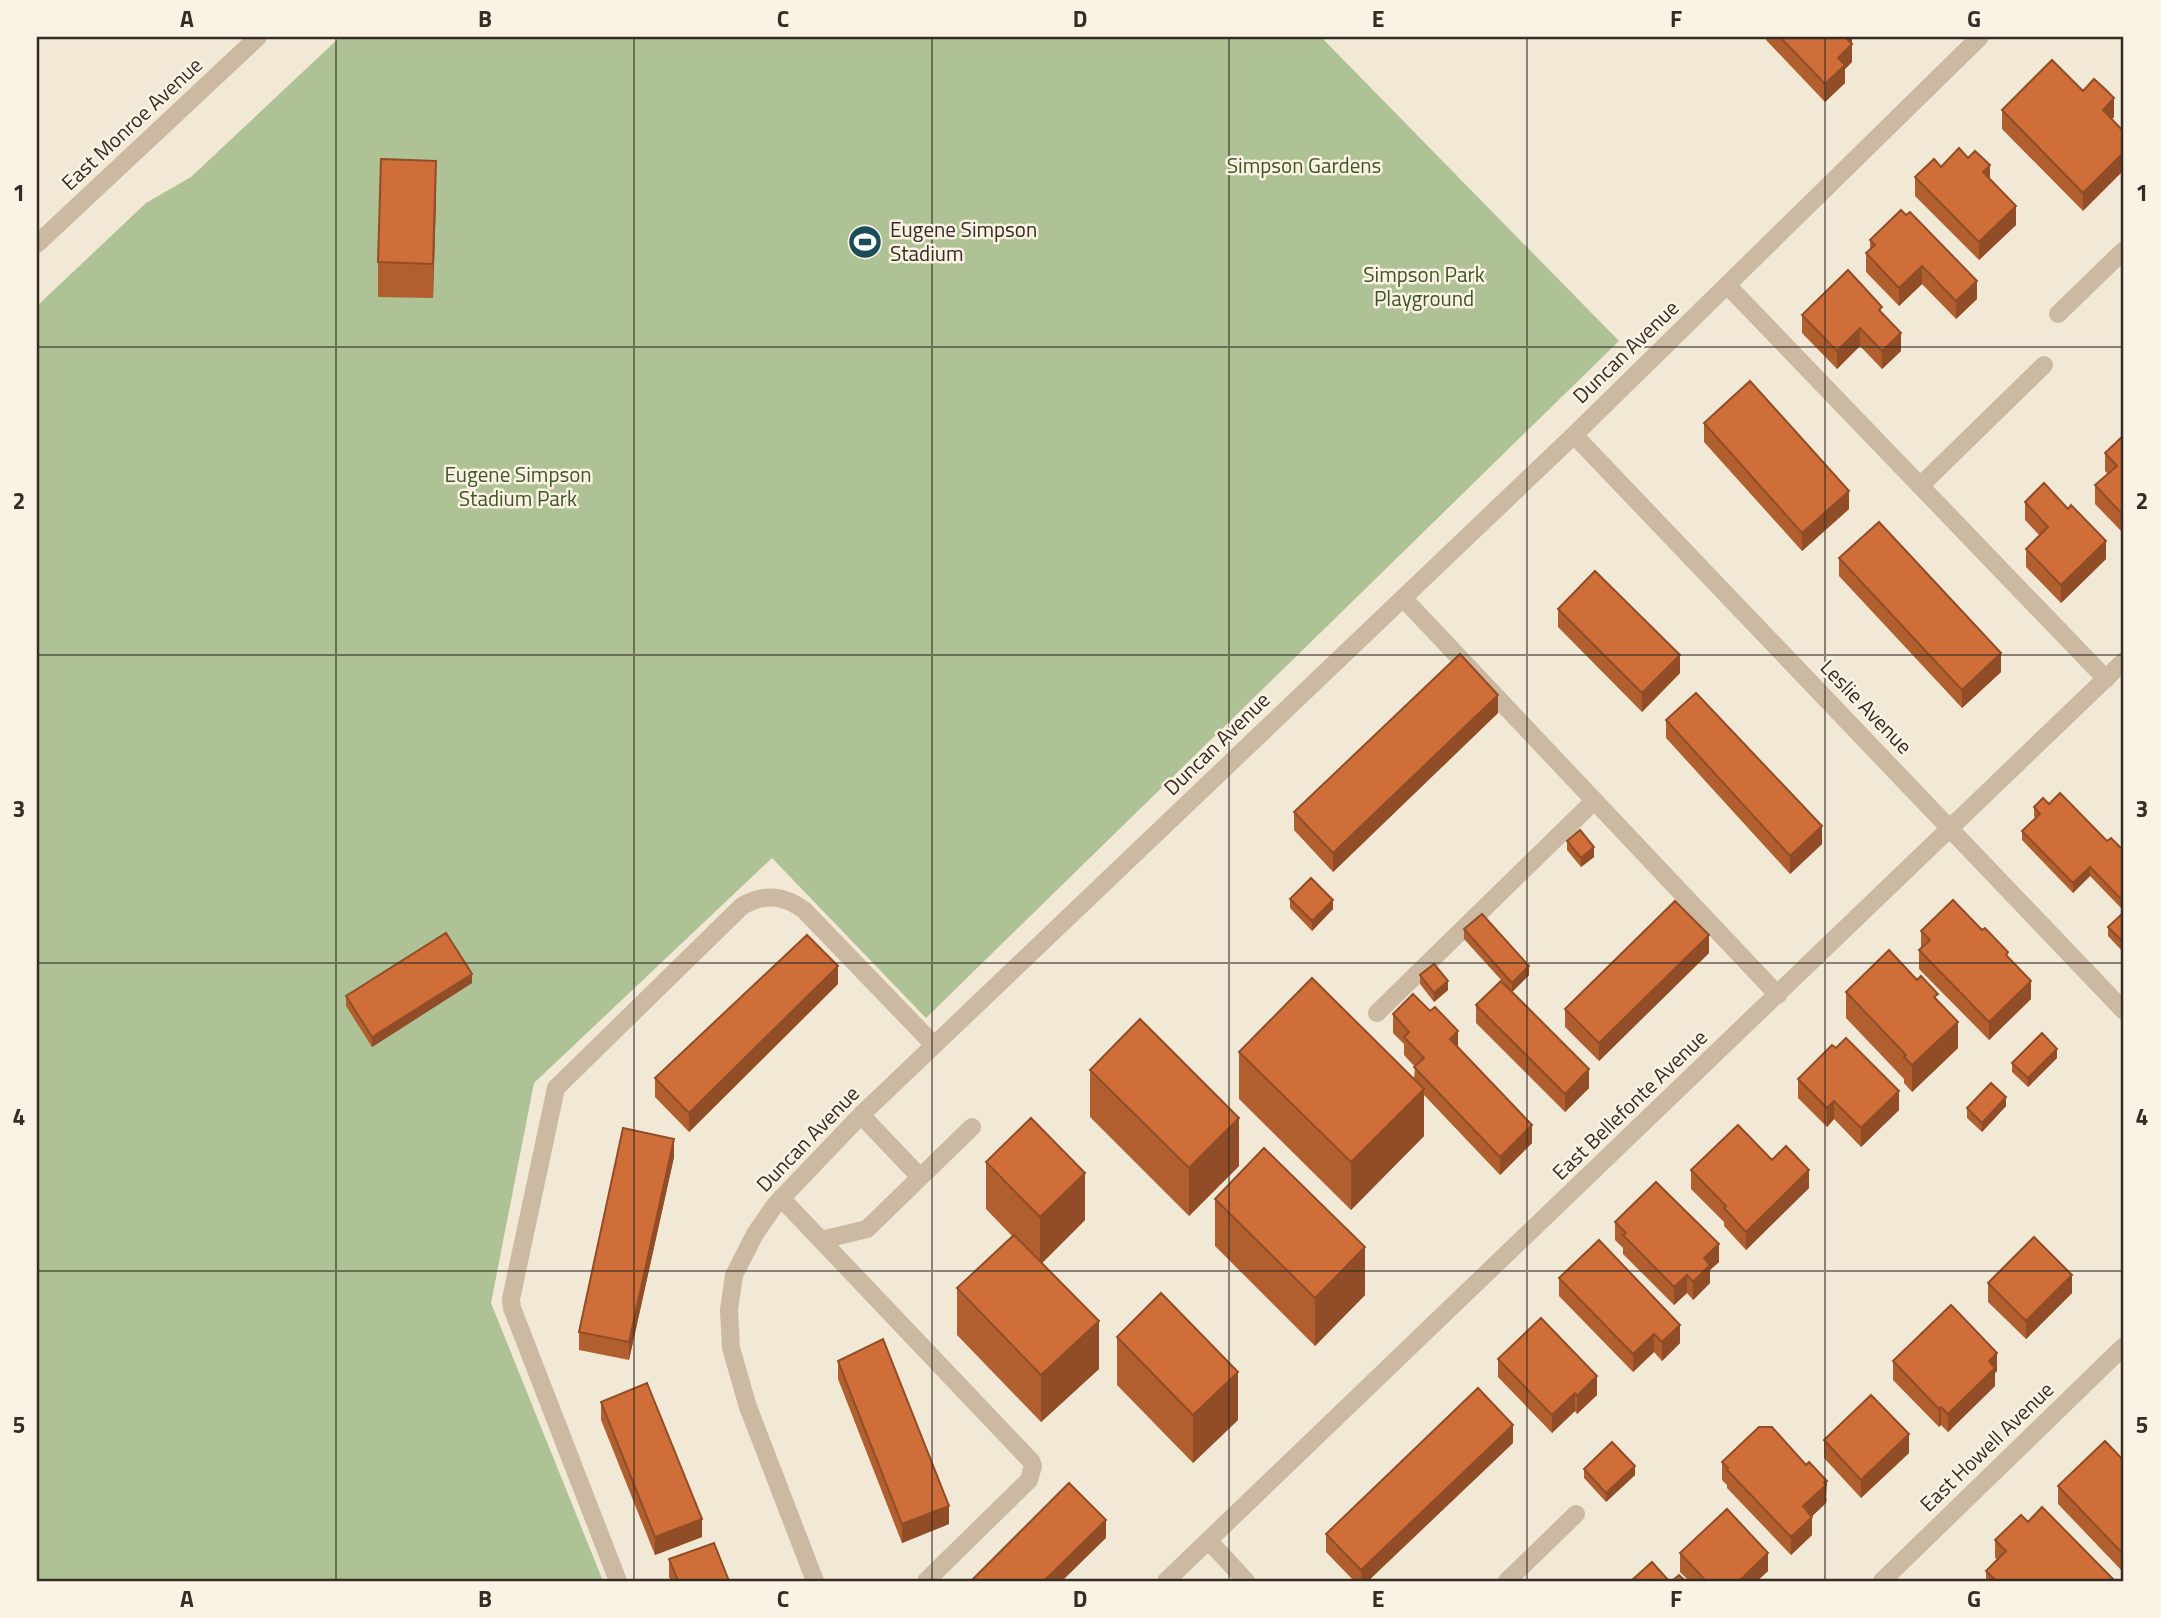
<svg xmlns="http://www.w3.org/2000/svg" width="2161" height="1618" viewBox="0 0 2161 1618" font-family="'Titillium Web',sans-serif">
<rect width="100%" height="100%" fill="#f2e8d6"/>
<path fill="#aec295" d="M340,37h981l298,304 -693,677 -154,-160 -238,225 -43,220 112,278h-566v-1275l109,-103 45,-26z"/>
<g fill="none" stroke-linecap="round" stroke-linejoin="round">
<path stroke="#cbb9a2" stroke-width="18" d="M37,244l221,-207
M1727,285l379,394
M2058,314l66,-64
M1574,435l550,576
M1920,486l124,-121
M1403,598l375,397
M1377,1013l217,-212
M861,1115l59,62
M781,1198l250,263 2,5 -4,14 -103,101
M821,1240l46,-11 105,-102
M1209,1541l37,40
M618,1581l-106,-273 -1,-9 45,-211 186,-182c22,-13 41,-11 62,4l130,135
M815,1581l-67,-174 -17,-59 -2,-38 5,-35 21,-41 20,-29 86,-90 713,-680 406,-398
M1166,1581l958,-920
M1507,1581l69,-67
M1882,1581l242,-235"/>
</g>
<path fill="#b25f30" d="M1766,37h86v25l-7,7v14l-20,19 -59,-62z
M2083,91l31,26 -2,2 -29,92 -81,-82v-19z
M1941,167l49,12 26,46 -37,35 -64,-64v-19z
M436,195l-3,103 -55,-1v-35z
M1901,210l76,89 -21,20 -34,-35 -23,22 -33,-34v-19l4,-3v-10z
M1882,313l19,38 -19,18 -22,-23 -23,23 -35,-36v-18z
M1704,423l145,86 -47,42 -98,-109z
M2124,437v97l-29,-30v-19l13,-11 -3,-3v-18z
M2025,502l81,57 -45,44 -35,-36v-18l14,-13 -15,-16z
M1839,558l162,114 -39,36 -123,-132z
M1558,609l122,64 -38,39 -84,-85z
M1498,713l-165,159 -39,-42v-18z
M1666,720l156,124 -32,30 -124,-136z
M2049,804l58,37 17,10 -3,57 -31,-32 -17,17 -51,-53v-9l13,-13 -1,-2v-9z
M1567,841l27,16 -13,10 -14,-17z
M1290,899l43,10 -21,22 -22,-23z
M2124,912v41l-16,-17v-9z
M1464,929l65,46 -17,17 -48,-53z
M1921,931l87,26 23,42 -42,41 -70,-71v-19l2,-2z
M1709,953l-110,108 -34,-34v-18z
M1420,975l28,15 -14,12 -14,-18z
M472,983l-100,64 -26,-41v-10z
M838,984l-149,148 -34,-35v-19z
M1846,992l92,9 20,47 -46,44 -8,-9v-4l-58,-61z
M1476,1005l113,83 -24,24 -89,-89z
M1393,1014l65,33 74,96 -32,32 -76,-80v41l-73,74 -112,-111v-47l175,27 1,-12 -11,-12v-11l-11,-11z
M2057,1058l-29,29 -16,-15v-9z
M1090,1070l149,96 -50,50 -99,-99z
M1798,1079l101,31 -38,37 -27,-28 -7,8 -29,-29z
M2006,1106l-24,26 -15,-14v-10z
M2124,1121v25l-3,-3v-18z
M674,1157l-45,203 -50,-10v-18z
M1772,1160l37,28 -63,62 -22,-24v-4l-33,-33v-19z
M986,1162l99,58 -43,43 57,106 -58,53 -84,-87v-47l55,-52 -26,-27z
M1215,1199l150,96 -50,51 -100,-100z
M1615,1222l104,40 -9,8v13l-17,17 -6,-7 -13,12 -51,-51v-6l-8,-8z
M1559,1278l121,65 -18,18 -8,-9 -21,20 -74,-76z
M1988,1283l84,10 -46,46 -38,-37z
M1117,1337l121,83 -45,43 -76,-78z
M1498,1359l99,36 -20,19 -2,-3 -23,22 -54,-56z
M838,1361l111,163 -47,19 -64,-164z
M1893,1361l104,10 -2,2v13l-47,46 -7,-7 -2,2 -46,-47z
M601,1402l101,135 -47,18 -54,-135z
M1824,1440l85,13 -48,45 -37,-40z
M1513,1443l-145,138h-14l-28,-29v-18z
M2124,1461v112l-66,-69v-18z
M1722,1462l105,37 -1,4 -14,13v19l-21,20 -64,-67v-3l-5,-5z
M1584,1469l51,6 -29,27 -22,-24z
M2028,1522l87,59h-129v-10l11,-12 -2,-1v-18z
M1680,1553l88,18 -11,10h-68l-9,-9z
M669,1559l60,22h-58l-2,-4z"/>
<path fill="#914d27" d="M1843,37h9v6l-9,9z
M1852,44v18l-7,7v14l-20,19v-18l13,-26z
M2114,98v19l-11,11v-18z
M2124,152v18l-41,41v-18z
M436,161v34l-3,103v-34z
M1990,165v18l-7,-11z
M2016,206v19l-37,35v-18z
M1922,266v18l-23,22v-18z
M1977,281v18l-21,20v-18z
M1860,328v18l-23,23v-18z
M1901,333v18l-19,18v-18z
M1849,491v18l-47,42v-18z
M2106,541v18l-45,44v-18z
M2001,653v19l-39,36v-18z
M1680,655v18l-38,39v-19z
M1498,695v18l-165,159v-19z
M1822,826v18l-32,30v-18z
M1594,847v10l-13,10v-9z
M2090,867v9l-17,17v-10z
M2124,895v9l-3,4v-9z
M1333,900v9l-21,22v-10z
M1709,935v18l-110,108v-18z
M838,966v18l-149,148v-19z
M1529,966v9l-17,17v-9z
M472,974v9l-100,64v-10z
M1448,981v9l-14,12v-9z
M2031,981v18l-42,41v-18z
M1958,1022v26l-46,44v-27z
M1458,1031v18l-8,-10z
M2057,1049v9l-29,29v-9z
M1589,1069v19l-24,24v-18z
M1424,1089v47l-73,74v-48z
M1899,1091v19l-38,37v-19z
M2006,1097v9l-24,26v-9z
M1834,1101v18l-7,8v-19z
M1239,1118v48l-50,50v-48z
M1532,1125v18l-32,32v-18z
M674,1139v18l-45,203v-18z
M1809,1170v18l-63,62v-18z
M1085,1173v47l-45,45v-48z
M1719,1244v18l-9,8v13l-17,17v-18l11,-24z
M1365,1247v48l-50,51v-48z
M1687,1275v18l-13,12v-18z
M2072,1275v18l-46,46v-18z
M1099,1321v48l-58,53v-47z
M1680,1325v18l-18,18v-19z
M1654,1334v18l-21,20v-18z
M1997,1353v18l-2,2v13l-47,46v-18l41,-53z
M1238,1372v48l-45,43v-48z
M1597,1376v19l-20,19v-18z
M1575,1393v18l-23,22v-18z
M1941,1407v18l-2,2v-18z
M1513,1425v18l-145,138h-7v-11z
M1909,1434v19l-48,45v-18z
M1635,1466v9l-29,27v-9z
M1827,1481l-1,22 -23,22v-19z
M949,1506v18l-47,19v-19z
M1812,1517v18l-21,20v-18z
M702,1519v18l-47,18v-18z
M1106,1520v18l-44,43h-18z
M1768,1553v18l-11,10h-18z"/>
<path fill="#cf6e38" stroke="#914d27" stroke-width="2" d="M1780,37h65l7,7 -14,14 7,7 -20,19z
M2052,60l31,31 11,-12 11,10 9,9 -11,12 21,22v20l-41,41 -81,-83z
M1959,148l9,10 7,-7 15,14 -7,7 33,34 -37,36 -64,-65 19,-18 7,8z
M381,159l55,2 -3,103 -55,-2z
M1901,210l5,5 4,-3 67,69 -21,20 -34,-35 -23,22 -33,-35 9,-8 -5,-5z
M1848,270l34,37 -3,3 22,23 -19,18 -22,-23 -23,23 -35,-36z
M1750,381l99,110 -47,42 -98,-110z
M2123,436l1,1v79l-29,-31 22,-19 -12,-13z
M2044,483l24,26 3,-4 35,36 -45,44 -35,-36 22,-22 -23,-25z
M1879,522l122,131 -39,37 -123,-132z
M1595,571l85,84 -38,38 -84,-84z
M1460,654l38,41 -165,158 -39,-41z
M1696,693l126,133 -32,30 -124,-136z
M2060,793l47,48 4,-3 13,13v44l-3,4 -31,-32 -17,16 -51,-52 18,-17 -6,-7 9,-9 6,6z
M1580,830l14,17 -13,11 -14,-17z
M1311,878l22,22 -21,21 -22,-22z
M1953,900l29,30 3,-2 23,24 -2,3 25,26 -42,41 -70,-72 11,-10 -9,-9z
M1675,901l34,34 -110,108 -34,-34z
M2124,912v31l-16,-16z
M1482,914l47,52 -17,17 -48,-54z
M446,933l26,41 -100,63 -26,-41z
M807,935l31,31 -149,147 -34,-35z
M1889,950l28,30 4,-4 17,18 -4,3 24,25 -46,43 -8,-8 2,-2 -60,-63z
M1434,964l14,17 -14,12 -14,-18z
M1312,978l112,111 -73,73 -112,-110z
M1501,981l88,88 -24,25 -89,-89z
M1413,994l17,17 5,-4 23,24 -8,8 82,86 -32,32 -86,-90 10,-9 -20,-21 5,-5 -16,-18z
M1140,1019l99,99 -50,50 -99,-98z
M2042,1033l15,16 -29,29 -16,-15z
M1846,1038l53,53 -38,37 -27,-27 -7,7 -29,-29 34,-34 4,3z
M1991,1083l15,14 -24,26 -15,-15z
M1031,1118l54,55 -45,44 -54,-55z
M1738,1125l34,35 14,-14 23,24 -63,62 -22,-24 2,-2 -35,-36z
M623,1128l51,11 -45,203 -50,-10z
M1264,1148l101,99 -50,51 -100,-99z
M1656,1182l63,62 -15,14 6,7 -17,17 -6,-7 -13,12 -51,-52 3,-2 -11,-11z
M1014,1235l85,86 -58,54 -84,-87z
M2034,1237l38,38 -46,46 -38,-38z
M1599,1240l81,85 -18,17 -8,-8 -21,20 -74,-76z
M1161,1293l77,79 -45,43 -76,-78z
M1951,1305l46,48 -8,8 6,7 -47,46 -7,-7 -2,2 -46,-48z
M1541,1318l56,58 -20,20 -2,-3 -23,22 -54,-56z
M883,1339l66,167 -47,18 -64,-163z
M647,1383l55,136 -47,18 -54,-135z
M1478,1388l35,37 -152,145 -35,-36z
M1871,1395l38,39 -48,46 -37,-40z
M1759,1427h13l34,38 3,-3 18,19 -3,2 2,2 -23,21 9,11 -21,20 -64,-67 1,-2 -6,-6z
M2105,1441l19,20v48l-3,3 3,3v40l-66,-69z
M1612,1442l23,24 -29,27 -22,-24z
M1069,1483l37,37 -62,61h-73z
M2042,1507l73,74h-119l-10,-10 20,-20 -11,-11 26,-25 7,7z
M1727,1509l41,44 -29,28h-33l-26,-28z
M714,1543l15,38h-51l-9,-22z
M1652,1562l17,19h-38z
M1679,1575l6,6h-13z"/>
<path fill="none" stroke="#352c25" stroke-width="2" stroke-opacity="0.55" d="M336,37v1544M634,37v1544M932,37v1544M1229,37v1544M1527,37v1544M1825,37v1544M37,347h2087M37,655h2087M37,963h2087M37,1271h2087"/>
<defs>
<g id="stadium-disc" transform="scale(1.75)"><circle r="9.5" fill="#184d59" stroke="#faf2e2"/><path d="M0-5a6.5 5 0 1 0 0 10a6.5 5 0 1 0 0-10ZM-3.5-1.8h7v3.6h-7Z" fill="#fff"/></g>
</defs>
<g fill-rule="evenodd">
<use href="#stadium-disc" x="865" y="242"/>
</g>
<g text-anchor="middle" stroke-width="5" stroke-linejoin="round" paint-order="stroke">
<g font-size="21" fill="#352c25" stroke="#faf2e2">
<text transform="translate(132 124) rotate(-43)" y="7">East Monroe Avenue</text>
<text transform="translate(1626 352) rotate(-44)" y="7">Duncan Avenue</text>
<text transform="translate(1866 707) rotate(46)" y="7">Leslie Avenue</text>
<text transform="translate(1217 744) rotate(-44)" y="7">Duncan Avenue</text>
<text transform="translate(1630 1105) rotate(-44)" y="7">East Bellefonte Avenue</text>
<text transform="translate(808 1139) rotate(-46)" y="7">Duncan Avenue</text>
<text transform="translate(1987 1447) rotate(-44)" y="7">East Howell Avenue</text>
</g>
<g font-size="21" fill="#3f5527" stroke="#faf2e2">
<text x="1304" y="173">Simpson Gardens</text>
<text x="1424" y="282">Simpson Park<tspan x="1424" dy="24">Playground</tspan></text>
<text x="518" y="482">Eugene Simpson<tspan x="518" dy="24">Stadium Park</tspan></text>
</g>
<g font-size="21" fill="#352c25" stroke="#faf2e2" text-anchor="start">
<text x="890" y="237">Eugene Simpson<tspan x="890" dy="24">Stadium</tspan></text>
</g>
</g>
<rect width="2161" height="1618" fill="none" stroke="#faf2e2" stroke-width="77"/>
<rect x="38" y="38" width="2084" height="1542" fill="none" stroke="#352c25" stroke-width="2.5"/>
<g font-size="23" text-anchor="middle" font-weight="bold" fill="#352c25">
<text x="187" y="27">A</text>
<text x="485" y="27">B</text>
<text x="783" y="27">C</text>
<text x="1080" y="27">D</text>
<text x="1378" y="27">E</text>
<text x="1676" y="27">F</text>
<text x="1974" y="27">G</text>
<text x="19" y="201">1</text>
<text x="2142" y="201">1</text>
<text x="19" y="509">2</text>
<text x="2142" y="509">2</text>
<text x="19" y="817">3</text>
<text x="2142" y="817">3</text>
<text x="19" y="1125">4</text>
<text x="2142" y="1125">4</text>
<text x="19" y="1433">5</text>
<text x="2142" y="1433">5</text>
<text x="187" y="1607">A</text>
<text x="485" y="1607">B</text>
<text x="783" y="1607">C</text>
<text x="1080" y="1607">D</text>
<text x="1378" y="1607">E</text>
<text x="1676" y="1607">F</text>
<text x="1974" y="1607">G</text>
</g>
</svg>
